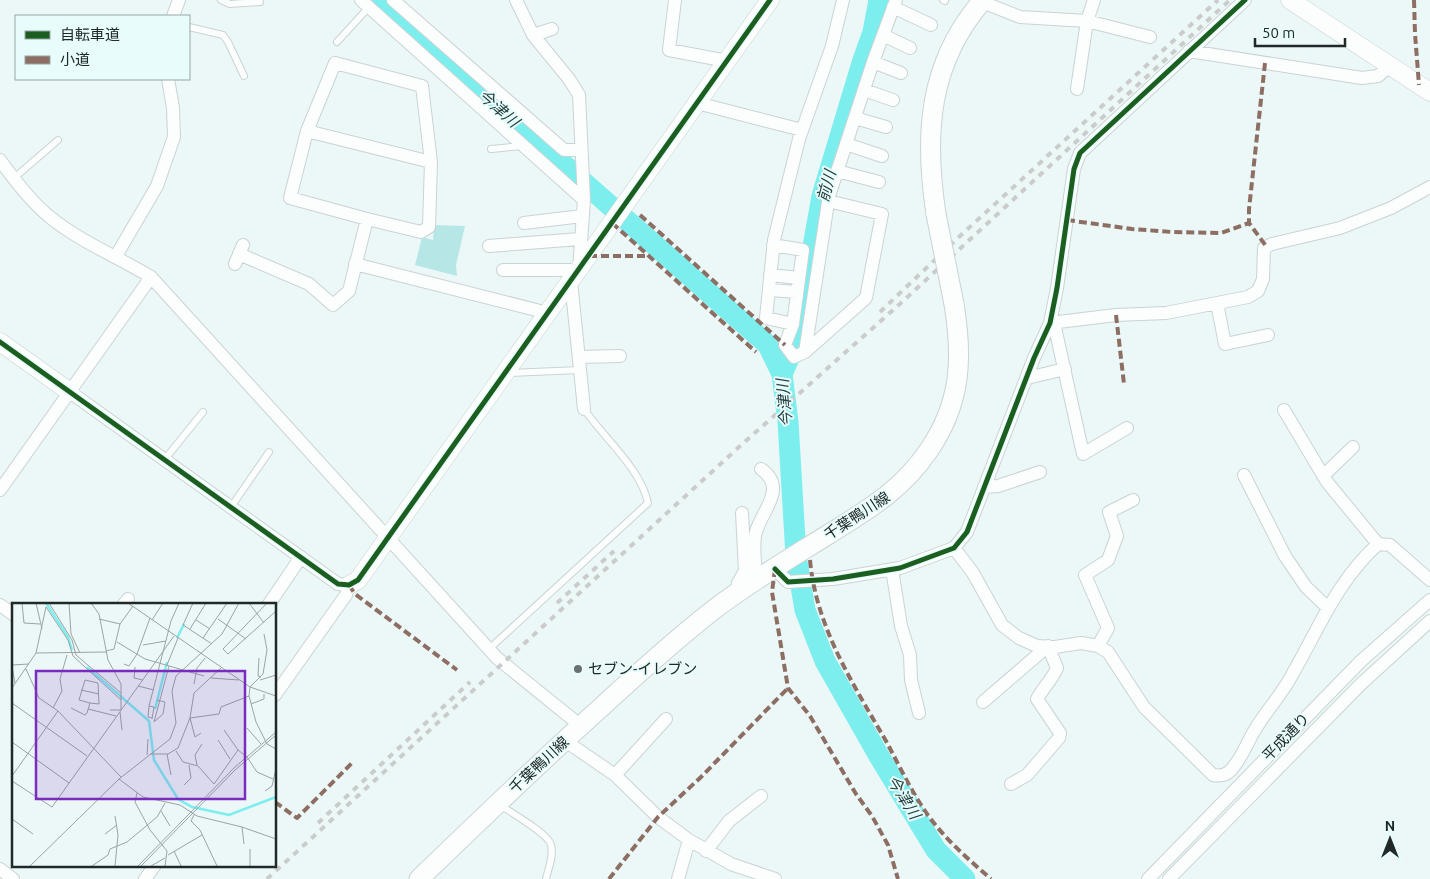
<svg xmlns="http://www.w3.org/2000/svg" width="1430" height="879" viewBox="0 0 1430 879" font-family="Ubuntu,'Noto Sans JP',sans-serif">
<rect width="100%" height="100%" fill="#ecf7f7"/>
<path fill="#b6e6e6" d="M434,225l31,1 -9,39 1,11 -42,-11 7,-28 11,3z"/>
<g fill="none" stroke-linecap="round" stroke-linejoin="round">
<path stroke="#7deeee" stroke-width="21" d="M377,0l391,345 14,29 6,48 8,134 9,54 20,51 54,95 57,94 29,29
M782,374l14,-32 26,-146 40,-133 11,-31 6,-32"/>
<g stroke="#cad3d3" stroke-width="8">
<path id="lane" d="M221,0l9,4 30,-2
M943,0l2,1
M189,27l34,8 5,7 16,34
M337,42l32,-35
M491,149l31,-3
M13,179l45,-39
M509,373l71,-3
M165,459l38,-47
M231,507l38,-55
M489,649l159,-146c-7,-34 -44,-65 -64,-94
M500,805c10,7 49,29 51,40 3,11 -3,24 -5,34"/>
</g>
<g stroke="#cad3d3" stroke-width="14">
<path id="street" d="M361,0l223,200
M393,0l171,150h17
M675,0l-6,50 58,11
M977,0l43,17 67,4 63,16
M893,7l38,18
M173,16l6,-16
M533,35l19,-6
M883,35l27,13
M1189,51l173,27 16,-2 12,-10
M873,62l28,11
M1077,89l10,-68 7,-21
M864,90l29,10
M697,103l105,27
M855,118l31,9
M307,131l124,31
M846,144l36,12
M0,160c15,21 31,42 51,58 30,24 67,39 100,59l346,381 84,68
M837,171l42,11
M524,223l58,-7
M773,245l30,5 -10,74 -8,21 9,12 11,-5 61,-54 16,-84 -54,-13
M489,246l91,-7
M239,254l70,30 24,21 16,-14 18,-72 -77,-21 17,-67 28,-68 87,23 9,76 -2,65 -8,5 -54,-13
M116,256l41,-70 17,-49 -1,-29 -5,-29
M235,264l8,-19
M355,264l193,49
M503,270h76l5,-70 -5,-105 -10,-16 -36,-44 -17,-35
M770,275l29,3
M571,281l13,128
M769,290l28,2
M1217,303l8,41 43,-9
M1050,323l66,-8 50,-2 82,-16 10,-6 5,-12 1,-31 8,-4 68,-16 51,-20 39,-21
M1054,323l29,131 44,-26
M793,324l-27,-6 8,-78 25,-101 33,-93 11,-46
M805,352l24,-156 44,-134 23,-62
M579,357l41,-1
M1027,378l38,-9
M70,392l268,192 11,1 -3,10 -71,100
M1284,410l43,72 51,62
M1244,475l41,81 21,31 22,21
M1323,476l30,-29
M984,487l14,-1 42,-14
M0,490l151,-213
M954,548l19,25 29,52 17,13 18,8 18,1 26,-4 17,3 10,6 36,55 69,68c6,1 12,1 17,-4 12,-12 17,-29 26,-43 11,-18 26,-34 36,-53 27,-47 45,-94 86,-131l12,1 40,35
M775,569l13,13 45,-3 67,-11 54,-20 13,-16 67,-174 16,-35 7,-35 17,-119 6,-16 165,-153
M892,569l9,57 9,29 1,25 8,33
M756,580c0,-13 -4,-36 0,-48 6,-22 32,-44 5,-63
M736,594l2,-11 7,-12 -3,-58
M124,604l4,-5
M269,604l32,-47
M0,605l14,10
M1098,646l10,-18 -23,-53 23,-15 9,-24 -8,-24 24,-12
M983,702l65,-56 9,22c-5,12 -14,20 -20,31l23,34 -1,5 -32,37 -16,9
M564,740l51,35 43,42 31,23 42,24 44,15
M615,775l51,-56
M706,851l23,-30 32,-25
M0,869l13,10
M145,879l10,-14
M678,879l11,-39
M1148,879l213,-218 69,-61
M1169,879l192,-195 69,-63"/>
</g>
<g stroke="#cad3d3" stroke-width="19">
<path id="secondary" d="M1290,0l140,92
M0,342l70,50
M349,585l9,-5 29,-41 383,-539"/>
</g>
<g stroke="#cad3d3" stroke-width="21">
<path id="primary" d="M936,214c-12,-79 -8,-151 47,-214
M419,879c59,-57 117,-113 177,-167 38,-35 75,-69 116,-101 36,-28 77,-52 117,-77 40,-25 73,-44 100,-84 32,-47 34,-91 25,-146"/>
</g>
<use href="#lane" stroke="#fcfefe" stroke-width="6"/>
<use href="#street" stroke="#fcfefe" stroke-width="12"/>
<use href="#secondary" stroke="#fcfefe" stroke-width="18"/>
<use href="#primary" stroke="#fcfefe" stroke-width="19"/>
<path stroke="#cacccc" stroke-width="4" stroke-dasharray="6 6" stroke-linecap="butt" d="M880,312l80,-76 258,-236
M557,603l57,-52
M318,823l152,-141
M267,879l472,-432 163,-145 328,-302"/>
<g stroke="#cad3d3" stroke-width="21" stroke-linecap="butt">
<path id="primary-bridge" d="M936,214l18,90"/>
</g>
<use href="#primary-bridge" stroke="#fcfefe" stroke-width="19"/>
<path stroke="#8d6e63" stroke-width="4" stroke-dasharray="8 4" stroke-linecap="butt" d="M1414,0l1,34 4,51
M1265,63l-16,146v14l17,23
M640,215l145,130
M1067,220l65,9 40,3 49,1 28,-10
M612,223l144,129
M589,256h61
M1116,315l8,69
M810,560c6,67 43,124 76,181 13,24 25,50 41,73 18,25 41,45 64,65
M775,569l-3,23 16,96 22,28 46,78 16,22 16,29 10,34
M349,585l6,9 102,76
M275,802l22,16 55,-55
M609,879l49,-62 43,-40 87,-89"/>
<g stroke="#e7fcfb" stroke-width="8">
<path id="cycleway" d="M0,342l338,242 11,1 9,-5 29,-41 383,-539
M775,569l13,13 45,-3 67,-11 54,-20 13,-16 67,-174 16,-35 7,-35 17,-119 6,-16 165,-153"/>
</g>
<use href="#cycleway" stroke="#1b5e20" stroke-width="5"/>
</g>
<circle fill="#687070" stroke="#e7fcfb" stroke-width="2" cx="578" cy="669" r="5"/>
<g text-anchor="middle" stroke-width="4" stroke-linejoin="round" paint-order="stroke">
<g font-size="15" fill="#212828" stroke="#e7fcfb">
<text transform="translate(857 516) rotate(-33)" y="5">千葉鴨川線</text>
<text transform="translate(1286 737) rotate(-46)" y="5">平成通り</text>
<text transform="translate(539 765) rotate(-43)" y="5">千葉鴨川線</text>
</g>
<g font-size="15" fill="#212828" stroke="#e7fcfb" text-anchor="start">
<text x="588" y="674">セブン-イレブン</text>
</g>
<g font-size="16" font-style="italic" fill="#274140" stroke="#e7fcfb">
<text transform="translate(499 108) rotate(41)" y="6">今津川</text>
<text transform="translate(826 186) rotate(-75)" y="6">前川</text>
<text transform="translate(784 403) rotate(-95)" y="6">今津川</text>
<text transform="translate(904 797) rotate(58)" y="6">今津川</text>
</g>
</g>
<g transform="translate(12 603)">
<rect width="264" height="264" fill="#ecf7f7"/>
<path fill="none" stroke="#7deeee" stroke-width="2.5" d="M34,0l22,34 4,13M165,35l7,-14M75,64l62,54 5,39 24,39 14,8 37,8 47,-18M143,106l12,-47"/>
<path fill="none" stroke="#9ba4a4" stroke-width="1" d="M10,0l2,20 16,1M24,0l6,26M37,0l23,37 4,15 45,38M57,0l2,31 9,19M79,0l8,11 9,46 13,24v26h-11M116,0l122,84 26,9M181,0l-10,22 29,19M237,0l15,20M255,0l-44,46 5,5 48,-43M34,4l22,33 5,16 48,44M87,16l21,5 -6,25 -8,2M206,16l28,20M140,17l11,-17M184,17l14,9M108,21l13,-18M178,26l16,-26M252,31l3,16 -4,24 -13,13 -1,9 7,26 11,22 9,5M191,35l24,-35M105,39l28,17 59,17M131,42l23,-4M24,50l70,-1M125,51l13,-36M247,55l-1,18 3,1M112,61l5,2 8,-12M0,62l17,-1M155,62l11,-27M0,64l3,16M123,64l-1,11 9,2M14,66l13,29 19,13 63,66M199,75l28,2M248,77l16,-5M182,81l3,-16 8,-10M126,83l16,4M0,85l24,-35 10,-46M69,87l18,4M0,100l75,53M239,101l13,-5v-5M137,103l5,1 -2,12M41,105l9,-17 -2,-12 7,-24M59,105l14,7 2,-2 3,-10 -11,-3 6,-20 13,3 1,21 -9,-1M76,106l28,7M108,109l2,18M140,115l-4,-1 1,-11 22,-85 8,-18M178,115l29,-4 2,-7 28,-11M178,115l5,19 6,-4M142,119l15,-56M142,119l9,-8 2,-12 -8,-2M235,125l14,16M212,127l14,20M206,137l12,19M0,139l57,41M164,148l7,11 15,4 16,18 24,-34 9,7 10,15 16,7M138,151h18l10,-6 12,-30 4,-25 27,-25M155,151l4,21M135,152l1,-16M185,162l-2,-10 7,-11M0,173l46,-65M107,176l24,18 37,8 17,11 45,11 34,12M0,178l40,26 122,-171M172,182l7,-7 -2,-13M253,188l7,-5 4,-17M125,190l-2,9 15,28 17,21 -2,15M149,208l9,15M182,212l-3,6 9,9 17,36M0,216l21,15M230,224l2,17M93,231l12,-9M162,248l7,15M156,252l34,-20M18,263l89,-87 51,-40 6,-16 -4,-32 4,-15 46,-42 17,-31M80,263l16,-11 2,-6 17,-7 30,-25 8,-14M103,263l3,-31 -3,-19M126,263l97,-99 41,-35M129,263l94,-96 41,-35M139,263l14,-8M238,263v-17"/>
<path fill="#7b2cbf" fill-opacity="0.15" stroke="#7b2cbf" stroke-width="2.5" d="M24,68h209v128h-209z"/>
<rect width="264" height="264" fill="none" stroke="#212828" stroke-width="2.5"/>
</g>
<rect x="15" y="15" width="175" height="65" fill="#e7fcfb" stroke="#98a7a7"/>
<rect x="25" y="31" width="25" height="8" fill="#1b5e20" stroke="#98a7a7"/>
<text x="60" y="40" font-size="15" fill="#212828">自転車道</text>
<rect x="25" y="56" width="25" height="8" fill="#8d6e63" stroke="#98a7a7"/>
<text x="60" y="65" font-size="15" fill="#212828">小道</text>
<g transform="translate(1390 839)" stroke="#e7fcfb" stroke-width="4" paint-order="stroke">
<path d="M0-4L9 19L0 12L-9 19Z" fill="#212828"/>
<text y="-8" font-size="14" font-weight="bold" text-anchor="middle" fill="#212828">N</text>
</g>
<path d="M1255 38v8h90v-8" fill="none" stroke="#212828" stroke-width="2.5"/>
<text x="1262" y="38" font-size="15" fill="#212828" stroke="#e7fcfb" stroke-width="4" paint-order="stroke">50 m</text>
</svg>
